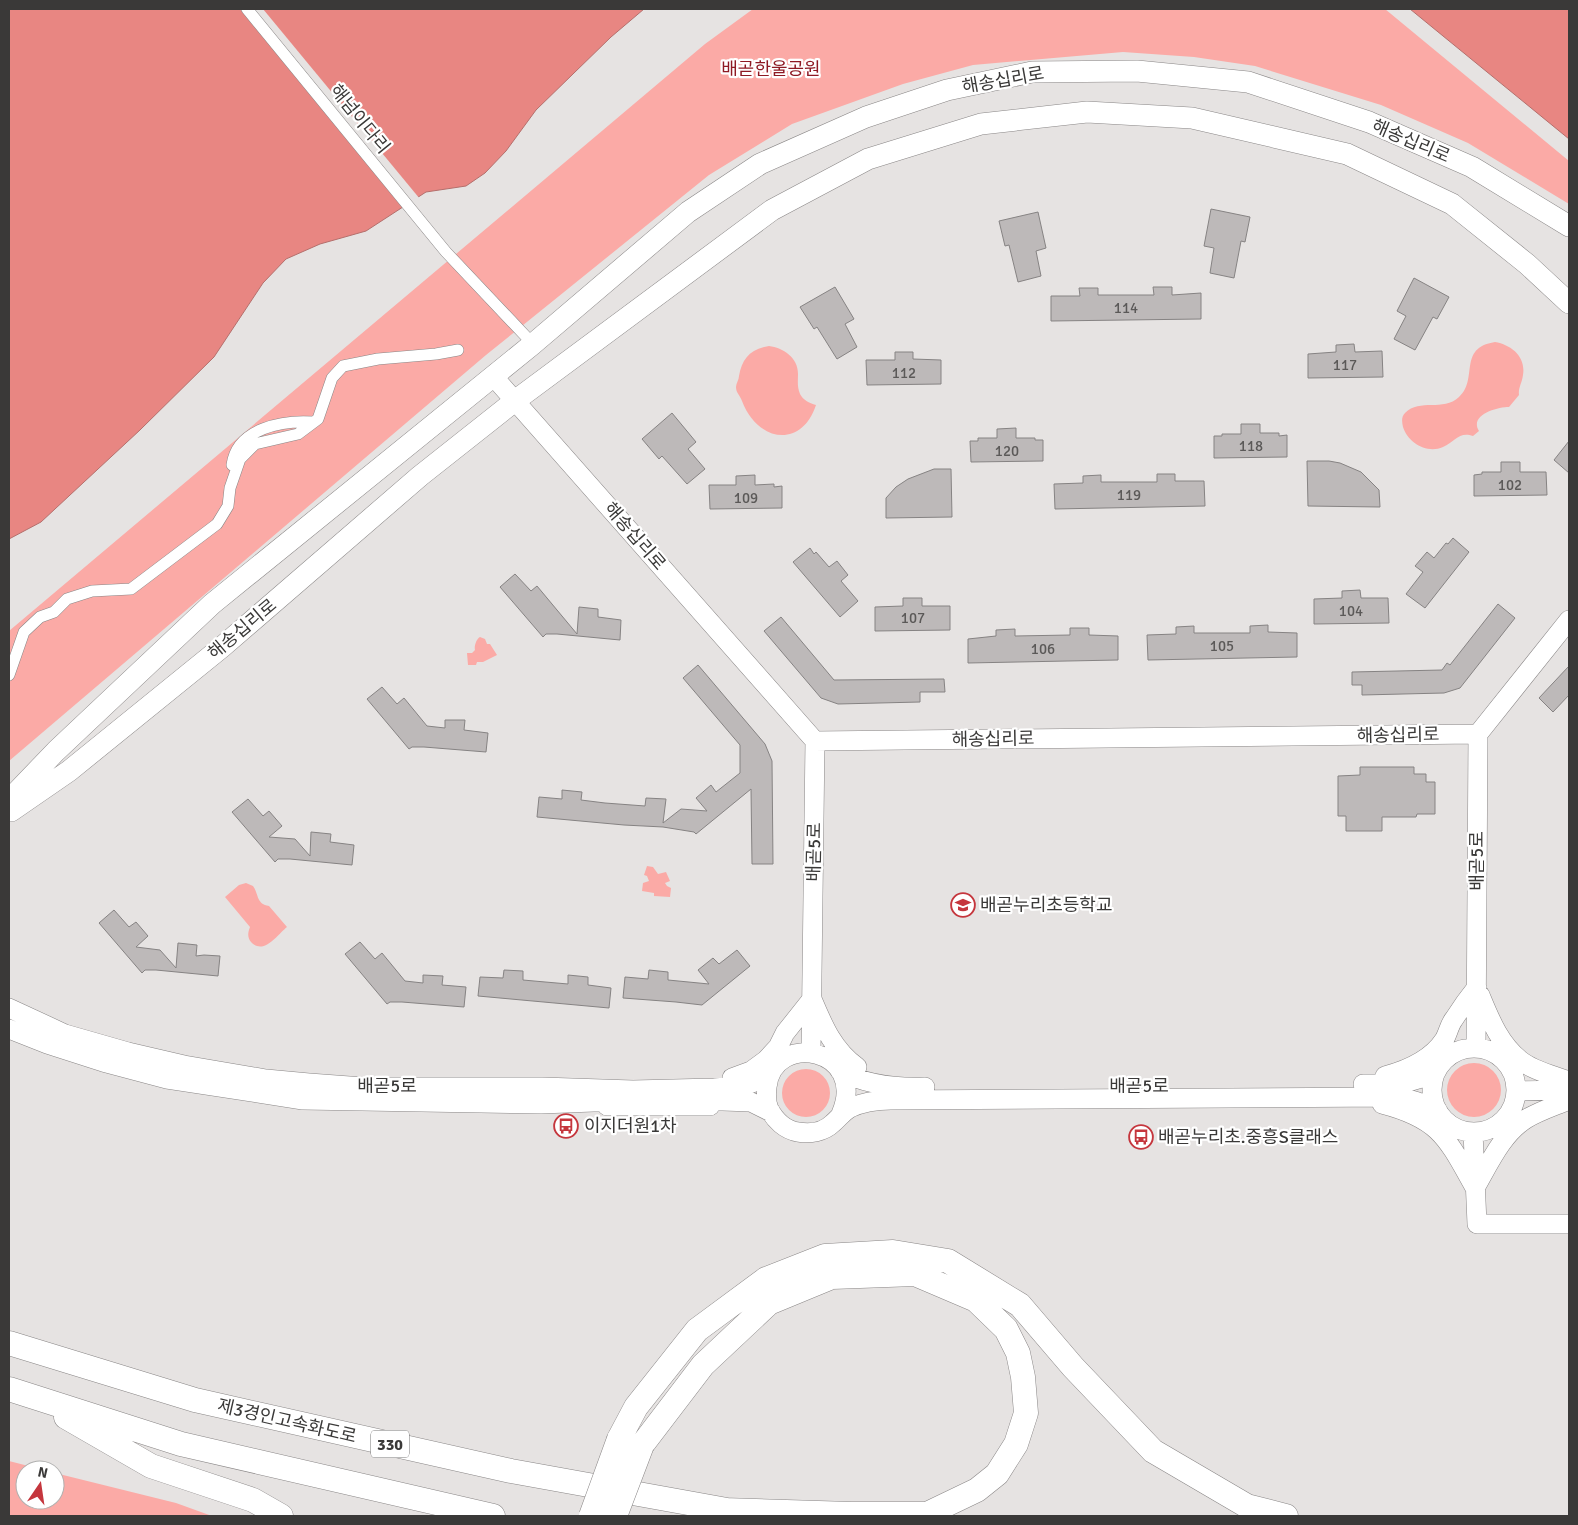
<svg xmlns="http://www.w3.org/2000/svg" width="1578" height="1525" viewBox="0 0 1578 1525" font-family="Signika,'Noto Sans KR',sans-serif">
<rect width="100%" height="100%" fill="#e6e3e2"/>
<path fill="#fbaaa6" d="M753,9h632l184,152v43l-101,-61 -87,-38 -126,-39 -61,-9 -71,-5 -150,13 -70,19 -111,40 -83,51 -223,180 -477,406v-130l696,-587z
M1495,342c17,3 31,15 28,33 -1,8 -5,13 -4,20l-10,12c-12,0 -40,8 -30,24l-6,5c-14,-5 -18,6 -30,11 -16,7 -35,-4 -40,-20 -1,-5 -2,-10 2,-14 15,-15 38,-1 54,-16 20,-18 -2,-49 36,-55z
M769,346c14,2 29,11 29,28 0,7 -1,13 2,20 3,6 9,9 16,11 -15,45 -59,36 -74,-4 -2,-6 -6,-8 -6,-14 0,-4 3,-7 3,-11 3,-17 11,-27 30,-30z
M480,637l5,2 2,5h3l7,11 -14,7h-6l-1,3h-8l-1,-12h5l3,-3c-1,-3 1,-11 5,-13z
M647,866l6,1 5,7 8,-2 4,9 -5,2 2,3 4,2 -1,9 -16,-1v-3l-12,-2 1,-8 6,-2 -2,-5 -3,-1z
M246,883l7,3c6,8 3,18 16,20l18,21c-9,7 -23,29 -36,15 -4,-5 -3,-10 -1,-15l-25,-30 14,-12z
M1447 1090a27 27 0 1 1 54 0a27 27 0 1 1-54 0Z
M782 1093a24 24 0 1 1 48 0a24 24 0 1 1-48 0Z
M9,1461l35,9h-19v30h30v-27l121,30 36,13h-203z"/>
<path fill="#e88682" stroke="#b46f6c" d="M9,9h635l-33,28 -75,73 -30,41 -21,22 -19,13 -40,6 -60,39 -46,13 -34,15 -23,24 -49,74 -74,73 -99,92 -32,17z
M1410,9h159v130z"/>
<path fill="#e6e3e2" d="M240,9h23l157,190 -14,10z"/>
<path fill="#bdb9b9" stroke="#868383" d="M1211,209l39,8 -5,25 -4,-1 -7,37 -24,-5 4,-25 -10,-2z
M1038,212l8,36 -10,3 5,25 -23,6 -9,-37 -4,1 -6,-25z
M1414,278l35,19 -12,22 -4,-2 -18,33 -21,-11 12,-23 -9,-5z
M835,287l19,32 -9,5 12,23 -20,12 -20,-32 -3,2 -14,-22z
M1153,287h19v8l29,-2v26l-150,2v-25h29l-1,-8h19v7h56z
M1354,344l1,8 27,-1 1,26 -75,1v-24l28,-2v-7z
M895,352h18v7l28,1v24l-74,1 -1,-25h29z
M672,413l24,29 -8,7 17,20 -18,15 -25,-28 -3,3 -17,-20z
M1241,424h19v9h19v3l8,-1v22l-73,1v-22h8v-2h19z
M1016,428v10h19v2h8v21l-72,1 -1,-21h8v-3h19v-9z
M1569,441v32l-15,-13z
M1307,461h22l11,2 21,9 18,18 1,17 -72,-1z
M1501,462h19v10h26l1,23 -73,1v-21l8,-1v-2h19z
M934,469h17l1,48 -66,1v-20l10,-11 12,-8z
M1157,474h18v7h29l1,25 -150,3 -1,-25 29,-1v-7l18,-1v7h56z
M755,475v10l19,-1v3l8,-1v22l-72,1 -1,-24h27v-9z
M1453,538l16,14 -44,56 -19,-14 17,-22 -8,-6 12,-14 7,6 12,-15 2,1z
M810,548l4,6 2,-2 13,15 8,-6 11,14 -7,6 17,20 -18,16 -47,-55z
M515,574l16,17 6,-5 40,48 2,-27 19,2v8l23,3 -1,20 -63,-6h-11l-3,3 -43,-50z
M1360,590l1,8h27l1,25 -75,1v-25l28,-1v-7z
M903,598h19v8h28v24l-75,1v-24l28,-1z
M1498,604l17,14 -55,70 -16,5 -82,2v-10h-10v-13l90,-2 5,-7 3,2z
M781,617l53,63 110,-1 1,13h-25v10l-82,2 -17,-6 -57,-67z
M1268,625v7l29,1v24l-149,3 -1,-25 29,-1v-7l18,-1v7h56v-7z
M1070,628h19v7l29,1v24l-150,3v-24l28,-3v-6l19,-1v7l55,-1z
M698,665l67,79 7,17 1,103h-21l-1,-75 -55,45 -2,-2 -31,-5 -39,-2 -87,-8 2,-20 23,2v-9l20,2 -1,8 24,3 40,3 1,-8 20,1 -3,24 18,-14 26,2 -11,-13 15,-13 5,7 24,-19v-28l-57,-67z
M1569,666v29l-16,17 -14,-14z
M382,687l15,17 7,-6 23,28 18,2v-8h20l-1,10 24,3 -2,19 -62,-5h-12l-3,2 -42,-50z
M1360,767h54v7h12v8h9v32h-18l-1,3h-34v14h-36v-15h-8v-40l22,-1z
M248,799l15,17 6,-5 13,15 -13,11 26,2 15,17 1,-24 20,2 -1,8 24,3 -2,20 -62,-6h-12l-3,3 -43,-50z
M114,910l15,17 7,-5 12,14 -12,11 24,3 16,18 2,-25 19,2 -1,11 8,-1 16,1 -2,20 -62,-6h-11l-3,3 -43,-50z
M360,942l15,17 7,-6 23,28 18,2v-8l20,1 -1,9 24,2 -2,20 -62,-5h-12l-3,2 -42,-50z
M737,950l13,16 -48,39 -26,-3 -53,-4 2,-21 23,2 1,-9 19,2v8l41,4 -11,-14 15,-12 6,6z
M504,970l19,1v9l11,1 34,3v-9l20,2v8l23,3 -2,20 -131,-12 2,-19 23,1z"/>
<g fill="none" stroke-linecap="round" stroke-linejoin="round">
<g stroke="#898686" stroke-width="12">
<path id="pedestrian" d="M247,9l199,243 87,92
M232,465c5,-37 51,-45 81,-43
M9,675l15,-43 16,-15 14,-5 13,-13 25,-8 39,-2 86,-65 11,-18 2,-18 10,-29 15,-15 43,-10 20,-15 14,-41 11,-12 35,-7 58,-5 22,-4"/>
</g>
<g stroke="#898686" stroke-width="20">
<path id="tertiary" d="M493,376l322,365 663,-7 91,-114
M1480,995c10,24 19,48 40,65 13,11 33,15 49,21
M9,1008l56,26 63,18 56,13 82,14 43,4 54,4h179l91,3 81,-2 26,-2 12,-3 7,-3 13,-9
M9,1029l38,15 56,18 64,17 136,21 238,4 79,-3
M1432 1090a42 42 0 1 1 84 0a42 42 0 1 1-84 0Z
M1476,1048l2,-314
M811,1052l4,-311
M840,1071c26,14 57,17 85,16
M1385,1076c22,-6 46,-16 59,-36 4,-6 5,-15 10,-21 7,-11 15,-22 23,-32
M732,1078l19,-7 15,-11 12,-13 7,-14 27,-34c11,26 21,51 45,68
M1363,1084c24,0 53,1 74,-14
M1517,1091l52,-1
M695,1100l56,2 20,10
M1382,1104c58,15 65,34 93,84 14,-24 27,-54 51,-69 13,-8 29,-13 43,-19
M607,1106h103
M841,1114c28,-66 -68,-84 -74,-27 -1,8 -1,15 2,22 6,11 16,21 29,23 12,2 26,0 35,-9 6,-5 10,-11 17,-15 13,-6 27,-8 41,-8l501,-3c18,1 30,6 46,14
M1473,1132l4,92h92"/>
</g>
<g stroke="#898686" stroke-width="22">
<path id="secondary" d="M9,800l47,-49 156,-147 321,-260 155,-132 72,-48 106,-47 81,-27 85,-18 105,-1 111,11 121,40 103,45 97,59
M11,811l58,-40 153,-124 198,-171 96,-76 256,-190 96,-51 113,-35 106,-12 105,6 155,36 105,50 75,60 42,39"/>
</g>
<g stroke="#898686" stroke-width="25">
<path id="trunk" d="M9,1343l186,57 316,71 227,41
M9,1389l172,55 312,72
M66,1417l85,49 102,34 28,16
M619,1439l17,-32 61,-77 69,-51 59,-23 68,-4 55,9 72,44 53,62 80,84 94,55 39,10
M642,1445l61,-80 66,-62 63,-26 83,-3 61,26 30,29 12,24 5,24 3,36 -10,31 -19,30 -20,16 -50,24h-76l-128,-4"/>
</g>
<use href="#pedestrian" stroke="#fff" stroke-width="11"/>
<use href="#tertiary" stroke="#fff" stroke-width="19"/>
<use href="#secondary" stroke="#fff" stroke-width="21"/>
<use href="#trunk" stroke="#fff" stroke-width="24"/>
<g stroke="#898686" stroke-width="25" stroke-linecap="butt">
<path id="trunk-bridge" d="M591,1516l28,-77
M615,1516l27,-71"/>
</g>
<use href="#trunk-bridge" stroke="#fff" stroke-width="24"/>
</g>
<defs>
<g id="school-ring" transform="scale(1.25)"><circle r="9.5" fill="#fff" stroke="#c5363d" stroke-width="1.5"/><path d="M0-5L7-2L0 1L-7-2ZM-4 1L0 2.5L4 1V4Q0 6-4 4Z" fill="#c5363d"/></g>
<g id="bus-ring" transform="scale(1.25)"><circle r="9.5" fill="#fff" stroke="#c5363d" stroke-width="1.5"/><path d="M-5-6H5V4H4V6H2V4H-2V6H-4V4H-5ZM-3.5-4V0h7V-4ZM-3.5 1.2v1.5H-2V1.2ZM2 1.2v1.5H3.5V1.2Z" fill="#c5363d"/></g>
</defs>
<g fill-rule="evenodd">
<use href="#school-ring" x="963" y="905"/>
<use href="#bus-ring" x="566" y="1126"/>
<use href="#bus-ring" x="1141" y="1137"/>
</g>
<g text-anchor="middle" stroke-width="4.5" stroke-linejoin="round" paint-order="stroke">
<g font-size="15" fill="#5b5958">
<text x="1126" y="313">114</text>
<text x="1345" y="370">117</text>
<text x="904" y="378">112</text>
<text x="1251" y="451">118</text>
<text x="1007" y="456">120</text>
<text x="1510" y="490">102</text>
<text x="1129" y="500">119</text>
<text x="746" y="503">109</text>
<text x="1351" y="616">104</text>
<text x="913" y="623">107</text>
<text x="1222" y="651">105</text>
<text x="1043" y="654">106</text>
</g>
<rect fill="#fff" stroke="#757474" stroke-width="1" x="371" y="1430.5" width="38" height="27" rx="4"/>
<g font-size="16" font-weight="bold" fill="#3a3938">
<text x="390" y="1450">330</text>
</g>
<g font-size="18" fill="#8e1a24" stroke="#fff">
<text x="771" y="75">배곧한울공원</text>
</g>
<g font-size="18" fill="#3a3938" stroke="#fff">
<text transform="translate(1003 80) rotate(-10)" y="6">해송십리로</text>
<text transform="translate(360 119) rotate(51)" y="6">해넘이다리</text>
<text transform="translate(1411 141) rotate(23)" y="6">해송십리로</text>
<text transform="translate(635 536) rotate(49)" y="6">해송십리로</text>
<text transform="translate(242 629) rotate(-40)" y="6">해송십리로</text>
<text transform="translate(1398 735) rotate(-1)" y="6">해송십리로</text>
<text transform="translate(993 739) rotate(-1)" y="6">해송십리로</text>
<text transform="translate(814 852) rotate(-89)" y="6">배곧5로</text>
<text transform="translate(1477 861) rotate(-90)" y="6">배곧5로</text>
<text x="387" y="1092">배곧5로</text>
<text x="1139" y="1092">배곧5로</text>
<text transform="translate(287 1421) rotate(13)" y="6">제3경인고속화도로</text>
</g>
<g font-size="18" fill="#3a3938" stroke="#fff" text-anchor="start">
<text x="980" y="911">배곧누리초등학교</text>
<text x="584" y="1132">이지더원1차</text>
<text x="1158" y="1143">배곧누리초.중흥S클래스</text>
</g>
</g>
<rect width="1578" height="1525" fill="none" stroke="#3a3938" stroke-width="20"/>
<g transform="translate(40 1485) rotate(13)"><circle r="24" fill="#ffffff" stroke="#b0b0af"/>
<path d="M0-4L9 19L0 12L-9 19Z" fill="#c5363d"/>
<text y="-8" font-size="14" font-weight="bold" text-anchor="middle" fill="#3a3938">N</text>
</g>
</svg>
